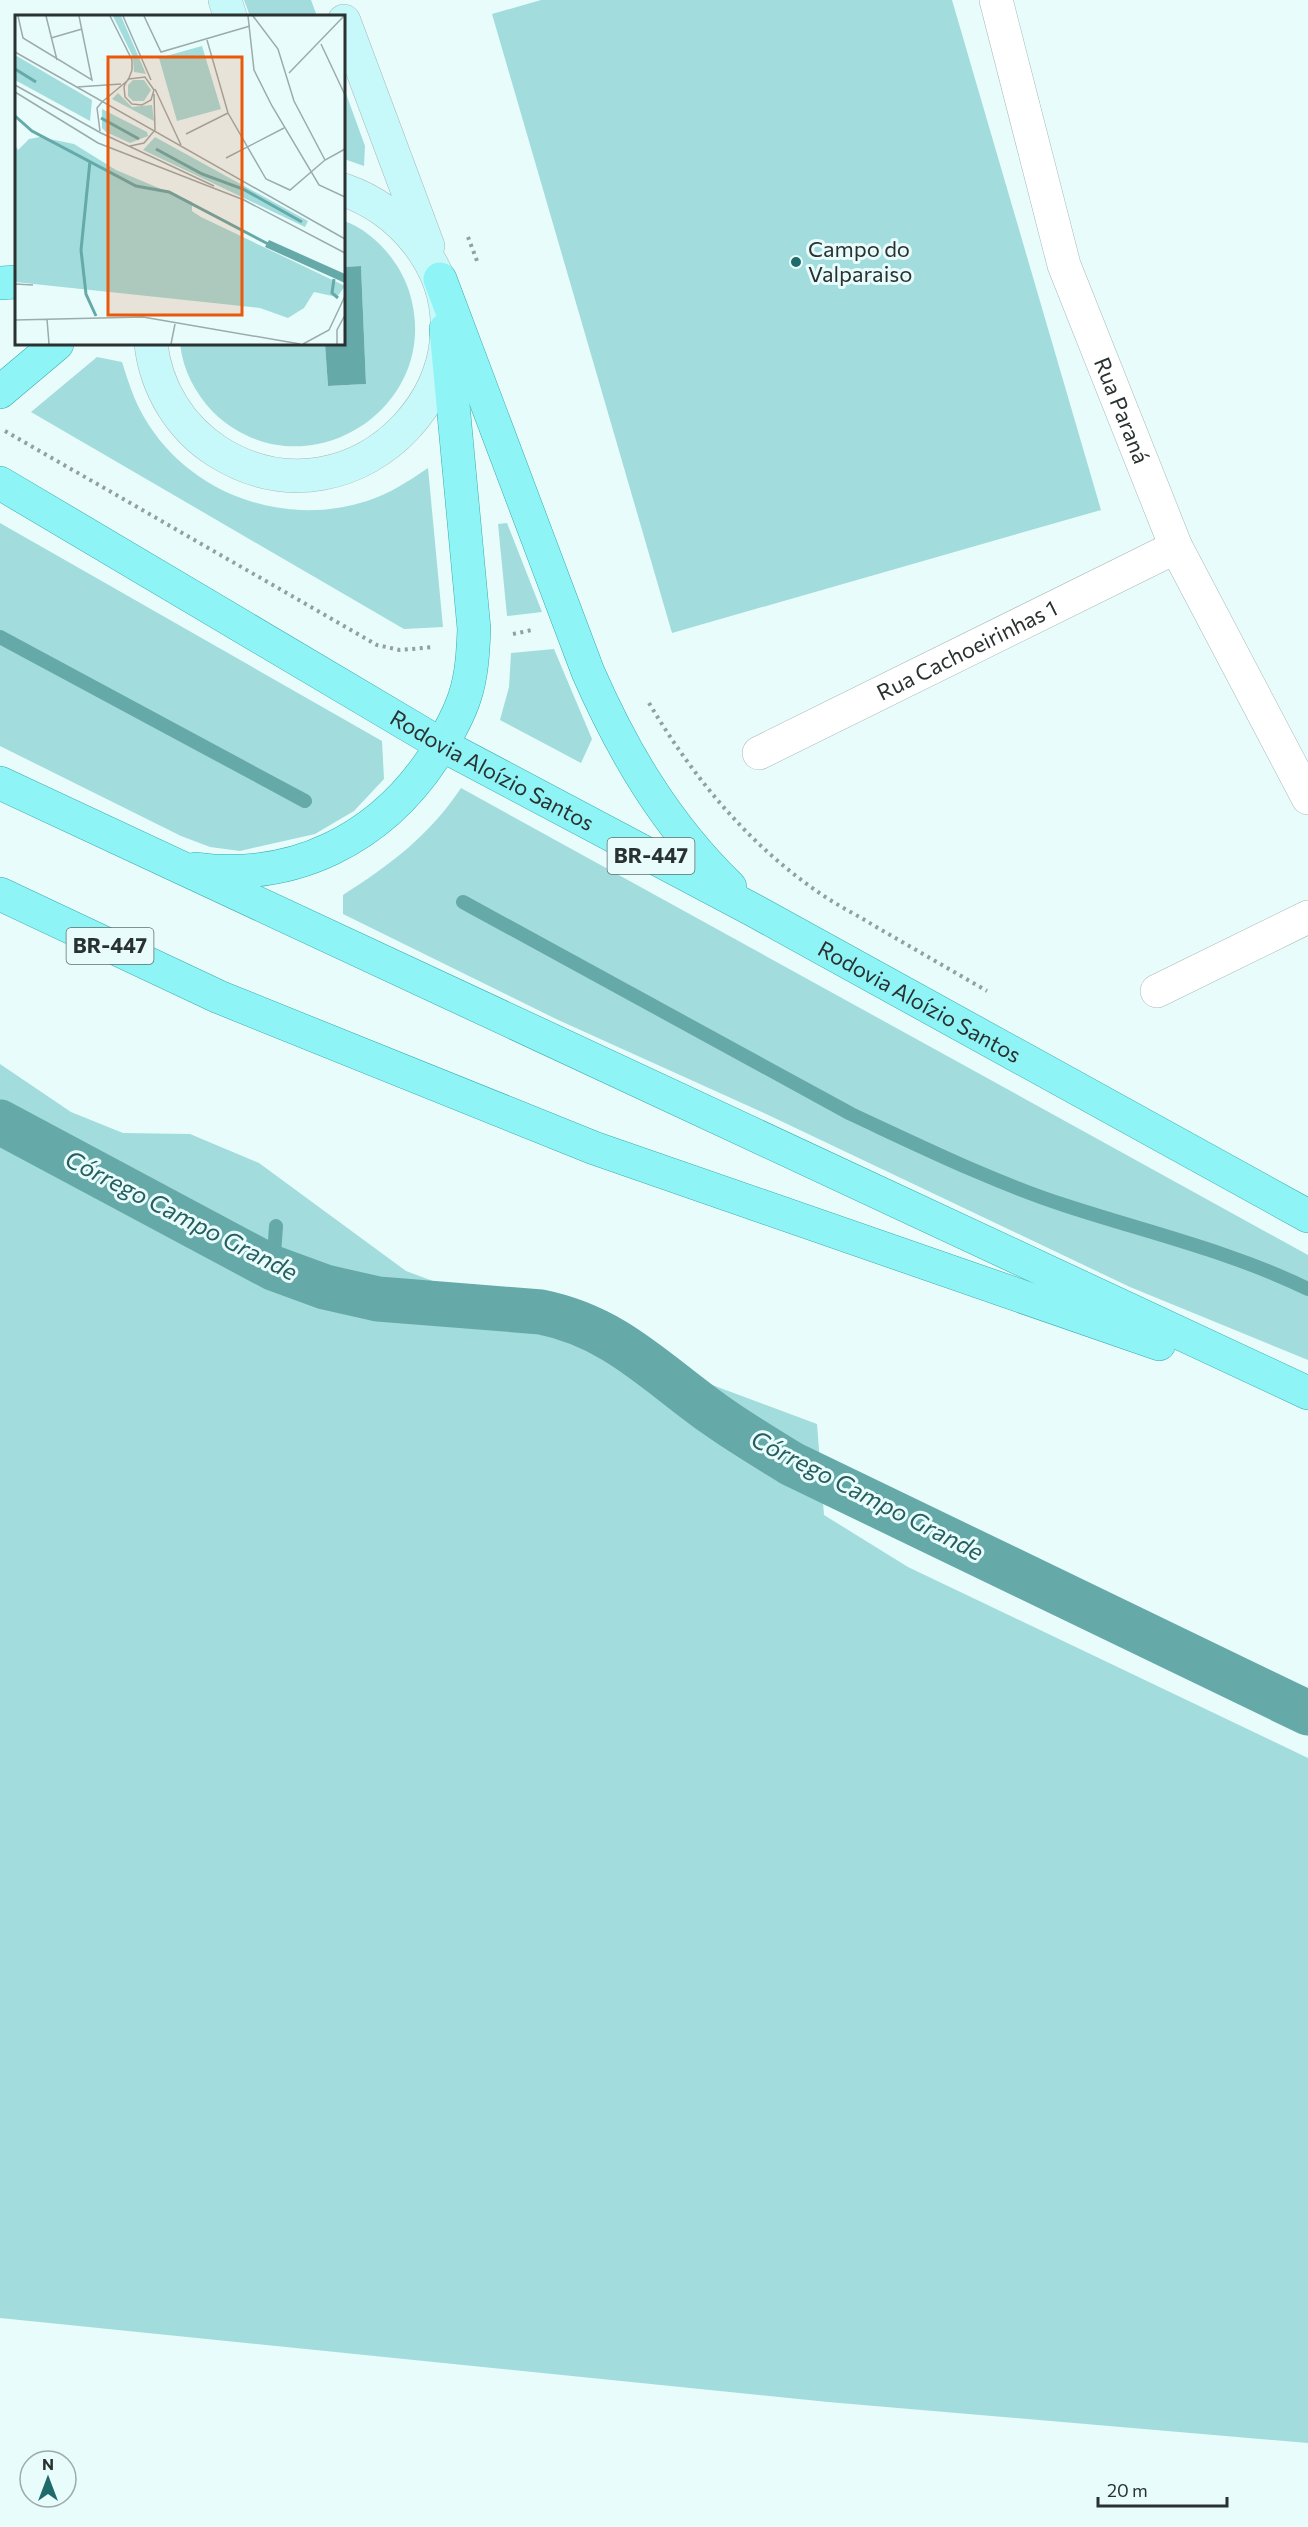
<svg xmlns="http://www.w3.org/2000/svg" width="1308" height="2527" viewBox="0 0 1308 2527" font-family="Commissioner,sans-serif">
<rect width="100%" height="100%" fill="#e8fcfc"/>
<path fill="#a3dcdc" d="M244,0h67l6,16h-67z
M541,0h411l149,510 -429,123 -180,-619z
M344,88l21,58 -1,20 -20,-7z
M344,221c29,10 54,39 64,67 41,119 -105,211 -195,124 -18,-19 -30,-42 -33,-68h145l3,42 38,-2 -5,-118 -17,1z
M97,357l25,5c6,19 12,38 22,55 44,77 140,111 223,84 22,-7 42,-20 61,-33l15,159 -39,2 -373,-217z
M0,523l382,218 2,38 -30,32 -39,23 -75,17 -30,-4 -29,-11 -181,-90z
M507,523l35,89 -35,4 -9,-92z
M554,649l38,90 -11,24 -81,-43 9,-33 2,-34z
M461,788l847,467v105l-178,-73 -366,-174 -208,-94 -213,-105v-19c47,-30 87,-60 118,-107z
M0,1064l71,48 52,21 67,1 69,29 147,108 411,153 7,91 84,52 400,191v685l-480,-41 -828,-84z"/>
<path fill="#66a9a9" d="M361,266l5,118 -38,2 -3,-42h19v-77z"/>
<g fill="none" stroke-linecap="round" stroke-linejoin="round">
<path stroke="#66a9a9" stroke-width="14" d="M0,637l305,164
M463,902l388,212c69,32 140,67 213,91 82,27 166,46 244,84
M273,1268l3,-42"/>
<path stroke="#66a9a9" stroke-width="45" d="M0,1122l273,146 52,19 53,12 163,13c74,15 114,60 173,102 25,18 52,34 78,50l516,249"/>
<g stroke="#a7b9b9" stroke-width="34">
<g id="minor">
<path id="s1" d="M996,0l68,265 112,282 132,251"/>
<path id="s2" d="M759,753l417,-206"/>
<path d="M1157,991l151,-74"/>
</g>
</g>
<g stroke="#a7b9b9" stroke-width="34">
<path id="secondary" d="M225,0l5,16
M344,21l84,225
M151,344c5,44 29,84 67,108 140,87 296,-85 199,-210 -20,-25 -44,-42 -73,-52"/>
</g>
<g stroke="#3cabac" stroke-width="34">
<g id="primary">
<path d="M440,279l148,393c35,80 78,153 142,215"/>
<path d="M0,283l16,-1"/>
<path d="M0,392l57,-48"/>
<path id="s3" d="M0,483l442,262 313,166 553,305"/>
<path d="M0,783l1308,610"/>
<path d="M196,869c98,13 184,-30 238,-112 12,-19 24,-39 31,-61 7,-22 8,-44 9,-67l-28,-300"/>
<path d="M0,894l219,103 375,151 565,196"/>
</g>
</g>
<path stroke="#92a0a0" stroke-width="4" stroke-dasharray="3 4.5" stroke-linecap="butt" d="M468,237l9,24
M5,431l372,214 23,5 34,-3
M513,634l19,-4
M649,703c44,74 98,140 169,189 17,12 37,22 55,33 38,22 76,44 114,66"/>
<use href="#minor" stroke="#fff" stroke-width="33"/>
<use href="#secondary" stroke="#c7f9fa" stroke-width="33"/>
<use href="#primary" stroke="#8ff4f5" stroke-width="33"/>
</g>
<circle fill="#1f6b6c" stroke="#e8fcfc" stroke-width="2" cx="796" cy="262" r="6"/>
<g text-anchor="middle" stroke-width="6" stroke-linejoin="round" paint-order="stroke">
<g fill="#e8fcfc" stroke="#636e6e" stroke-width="1.5">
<rect x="607.5" y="838" width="87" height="36" rx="4.5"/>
<rect x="66.5" y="928" width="87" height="36" rx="4.5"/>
</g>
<g font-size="21" font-weight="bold" fill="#2a3131">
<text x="651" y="863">BR-447</text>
<text x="110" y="953">BR-447</text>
</g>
<g font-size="22" fill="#2a3131" stroke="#e8fcfc" text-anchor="start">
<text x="808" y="257">Campo do<tspan x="808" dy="25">Valparaiso</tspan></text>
</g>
<g font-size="22" fill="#2a3131" stroke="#e8fcfc">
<text dy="8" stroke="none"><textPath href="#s1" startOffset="430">Rua Paraná</textPath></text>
<text dy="8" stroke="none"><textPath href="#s2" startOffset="232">Rua Cachoeirinhas 1</textPath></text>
<text dy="8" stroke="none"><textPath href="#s3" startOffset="570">Rodovia Aloízio Santos</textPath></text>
<text dy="8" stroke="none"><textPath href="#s3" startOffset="1056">Rodovia Aloízio Santos</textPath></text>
</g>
<g font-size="24" font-style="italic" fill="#265e5f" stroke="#e8fcfc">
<text transform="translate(181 1216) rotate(27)" y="8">Córrego Campo Grande</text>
<text transform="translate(867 1496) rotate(27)" y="8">Córrego Campo Grande</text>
</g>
</g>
<g transform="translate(15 15)">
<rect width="330" height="330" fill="#e8fcfc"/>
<path d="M98,1h8l25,58 -12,-2 -1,-15zM187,31l19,63 -44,12 -18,-63zM0,40l77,45 -2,21 -75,-41zM118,65h11l7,10 -7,11h-11l-5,-5v-11zM103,78l14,14 20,-2 2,16 -42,-22zM87,94l45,23 1,4 -18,7 -24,-11 -4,-4zM25,122l34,7 42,26 76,32v9l9,6 144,69 -8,11 -23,-5 -10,16 -16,10 -28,-10 -245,-26v-137l3,5 11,-11zM140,122l153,84 -3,6 -162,-77z" fill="#a3dcdc"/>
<path d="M254,225l76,34v9l-80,-36z" fill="#66a9a9"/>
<path fill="none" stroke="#66a9a9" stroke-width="3" d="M0,54l21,13M0,101l17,15 104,55 33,6 101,53M86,103l38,21M141,134l46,25 41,15 59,33M75,146l-9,89 5,44 10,22M319,264l-2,14 6,5"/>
<path fill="none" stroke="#9cabab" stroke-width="1.5" d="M3,1l5,22 69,42 -13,-64M31,1l11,44M108,1l28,64M129,1l17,36 89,-26M233,1l6,54 18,36 47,79 26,12M238,1l25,33 16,52 31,59M36,23l31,-9M192,25l21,73 38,66 24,11 35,-30 20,-11M306,29l24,51M0,37l330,187M274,58l55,-57M0,70l86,48 113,53M62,72l44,-3M140,74l26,56M0,77l83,51 146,57 101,53M85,116l-3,-23 5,-6 25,-21 2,-2 16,-2 9,13 -3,10 -9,5 -10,-1 -7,-7 -1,-10 1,-3 4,-6 3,-8v-10l-22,-44M171,119l42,-21M115,131l14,-3 11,-13 -1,-36M211,143l58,-30M0,269l18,1M32,304l2,25M0,305l128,-3 157,27M156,329l4,-20M288,329l26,-14 16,-34M322,329v-14l8,-15"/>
<path fill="#e8590c" fill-opacity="0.15" stroke="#e8590c" stroke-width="3" d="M93,42h134v258h-134z"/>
<rect width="330" height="330" fill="none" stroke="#2a3131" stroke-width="3"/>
</g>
<g transform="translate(48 2479)"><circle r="28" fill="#e8fcfc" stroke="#9cabab" stroke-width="1.5"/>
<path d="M0-4.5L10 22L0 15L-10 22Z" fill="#1f6b6c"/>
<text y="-9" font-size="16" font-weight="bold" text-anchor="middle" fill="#2a3131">N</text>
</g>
<path d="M1098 2497v9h129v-9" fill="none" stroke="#2a3131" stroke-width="3"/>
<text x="1107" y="2497" font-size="18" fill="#2a3131" stroke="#e8fcfc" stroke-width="4.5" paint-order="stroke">20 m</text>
</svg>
